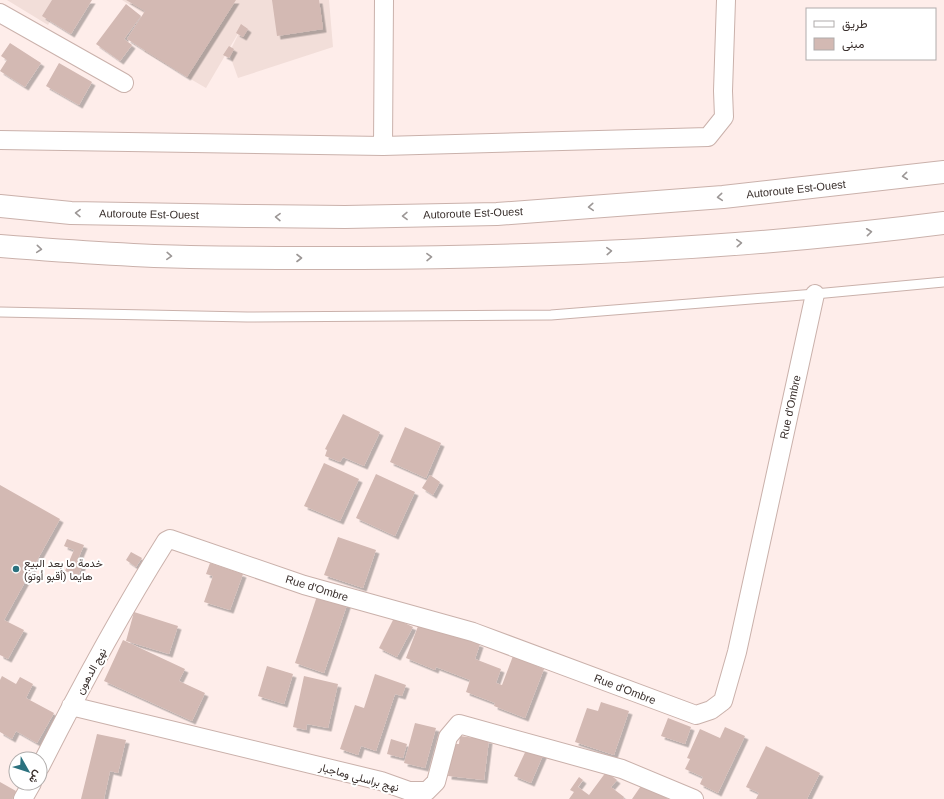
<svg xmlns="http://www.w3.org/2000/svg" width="944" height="799" viewBox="0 0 944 799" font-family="Helvetica,Vazirmatn,sans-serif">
<defs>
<filter id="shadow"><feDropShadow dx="3.5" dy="3.5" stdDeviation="0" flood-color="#0004"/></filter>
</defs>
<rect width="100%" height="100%" fill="#feedea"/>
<path fill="#f2ded9" d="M7,0h54l-13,25z
M122,0h207l4,47 -95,31 -9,-25 14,-28 -37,63 -62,-36 17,-28z"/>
<path fill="#d3b9b3" filter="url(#shadow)" d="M52,0h40l-21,34 -29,-18z
M126,0h110l-49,77 -60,-38 18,-28z
M272,0h47l4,29 -46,7z
M126,4l15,12 -17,23 8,6 -12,16 -24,-17z
M241,24l7,5 -5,8 -7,-4z
M10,43l31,20 -16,24 -25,-16 7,-11 -6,-4z
M229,46l5,3 -5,9 -6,-3z
M59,63l33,19 -13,23 -33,-19z
M343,414l37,18 -16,34 -21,-9 -3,5 -15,-6 2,-6 -2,-1z
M405,427l36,16 -15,35 -36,-16z
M324,463l35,16 -19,42 -36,-15z
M376,474l39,18 -20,44 -39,-18z
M430,475l10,7 -7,13 -11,-7z
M0,485l60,34 -56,101 20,10 -16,29 -8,-4z
M338,537l38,13 -13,38 -39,-13z
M67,539l17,6 -6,14 6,2 -6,15 -13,-5 9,-21 -10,-4z
M131,552l11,6 -6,9 -10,-7z
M210,563l33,11 -13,36 -26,-8 9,-26 -7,-2z
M318,593l30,9 -24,71 -29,-10z
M134,612l44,14 -9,28 -43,-13z
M394,618l19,9 -16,30 -18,-9z
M420,621l60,23 -5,15 26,10 -5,14 6,2 11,-29 31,13 -19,49 -31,-12 1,-3 -29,-11 4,-12 -34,-13 -1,3 -29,-12z
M123,640l62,29 -6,12 26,12 -13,28 -88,-40z
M267,666l26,8 -9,30 -26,-8z
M375,674l31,11 -4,11 -7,-2 -19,57 -15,-5 -3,9 -18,-6 15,-44 9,3z
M2,676l14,8 4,-7 13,7 -7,14 28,15 -17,30 -21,-12 -4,8 -12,-7v-52z
M304,676l34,8 -10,44 -21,-4 -1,6 -13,-3z
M601,702l28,9 -15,44 -39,-13 12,-34 11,3z
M668,718l23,9 -6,17 -24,-8z
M415,723l21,5 -11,40 -21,-5z
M725,727l20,9 -27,57 -18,-9 3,-7 -18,-8 5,-10 -3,-1 13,-29 20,9z
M97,734l29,6 -8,33 -8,-2 -6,28h-23z
M460,736l29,4 -5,40 -36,-4 4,-32h7z
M391,739l16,5 -4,14 -16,-4z
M528,746l16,7 -13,30 -17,-7z
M766,746l54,27 -13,26h-51l3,-6 -13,-6z
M606,772l11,8 -6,7 13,10 -1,2h-54l5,-7 -4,-2 9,-13 4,3 -5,7 11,8z
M0,782l16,9 -4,8h-12z
M643,783l25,16h-36z"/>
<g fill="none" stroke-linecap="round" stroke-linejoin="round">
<g stroke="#cab1ab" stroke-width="11">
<path id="service" d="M0,312l247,5 304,-2 264,-21 129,-12"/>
</g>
<g stroke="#cab1ab" stroke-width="20">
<path id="minor" d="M0,13l124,70
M0,140l383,6 325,-9 16,-20 -1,-26 3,-91
M383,146l1,-146
M71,706l310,75 28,10h18l9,-9 12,-45 11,-13 163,45 72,30
M40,767c39,-77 80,-153 126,-226l4,-2 134,46 169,47 223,83 15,-5 12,-9 14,-49 78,-358
M23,799l9,-16"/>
</g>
<g stroke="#cab1ab" stroke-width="24">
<path id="motorway" d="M0,206l71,7 175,3 99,1 152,-3 226,-17 221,-25
M0,246c63,5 127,10 190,11 57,1 114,1 171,1 195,-1 390,-10 583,-35"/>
</g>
<use href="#service" stroke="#fff" stroke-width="9"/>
<use href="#minor" stroke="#fff" stroke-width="18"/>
<use href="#motorway" stroke="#fff" stroke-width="22"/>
</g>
<defs><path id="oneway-chevron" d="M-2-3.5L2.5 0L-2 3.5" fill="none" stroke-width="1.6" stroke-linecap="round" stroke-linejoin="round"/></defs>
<g stroke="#9c9796">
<use href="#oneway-chevron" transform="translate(905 176) rotate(174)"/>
<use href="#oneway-chevron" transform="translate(720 197) rotate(175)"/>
<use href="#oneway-chevron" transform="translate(591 207) rotate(176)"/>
<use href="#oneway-chevron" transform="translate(78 213) rotate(-179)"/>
<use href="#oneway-chevron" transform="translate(405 216) rotate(179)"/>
<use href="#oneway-chevron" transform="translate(278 217) rotate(-179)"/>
<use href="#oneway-chevron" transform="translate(869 232) rotate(-6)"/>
<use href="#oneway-chevron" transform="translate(739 243) rotate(-4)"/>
<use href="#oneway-chevron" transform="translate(39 249) rotate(5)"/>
<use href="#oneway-chevron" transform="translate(609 251) rotate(-3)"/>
<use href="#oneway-chevron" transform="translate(169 256) rotate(3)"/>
<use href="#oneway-chevron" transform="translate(429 257) rotate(-1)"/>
<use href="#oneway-chevron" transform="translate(299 258)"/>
</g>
<circle fill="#2b717e" stroke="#fff" stroke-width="1.5" cx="16" cy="569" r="4"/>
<g text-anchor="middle" stroke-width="4" stroke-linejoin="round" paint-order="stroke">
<g font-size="11" fill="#392f2c" stroke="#fff">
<text transform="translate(796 189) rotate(-6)" y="4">Autoroute Est-Ouest</text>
<text transform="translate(473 213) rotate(-2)" y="4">Autoroute Est-Ouest</text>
<text transform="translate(149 214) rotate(1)" y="4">Autoroute Est-Ouest</text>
<text transform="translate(790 407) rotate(-78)" y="4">Rue d'Ombre</text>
<text transform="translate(317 588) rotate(17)" y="4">Rue d'Ombre</text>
<text transform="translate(91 671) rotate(-61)" y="4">نهج الدهون</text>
<text transform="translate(625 689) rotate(21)" y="4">Rue d'Ombre</text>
<text transform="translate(359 777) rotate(15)" y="4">نهج براسلي وماجبار</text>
</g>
<g font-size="11" fill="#392f2c" stroke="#fff" text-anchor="start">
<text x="24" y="567">خدمة ما بعد البيع<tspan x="24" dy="13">هايما (أقبو أوتو)</tspan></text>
</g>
</g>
<rect x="806" y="8" width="130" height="52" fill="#ffffff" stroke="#b0acab"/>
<rect x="814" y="21" width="20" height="6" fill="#ffffff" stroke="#b0acab"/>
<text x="842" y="28" font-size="12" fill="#392f2c">طريق</text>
<rect x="814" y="38" width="20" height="12" fill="#d3b9b3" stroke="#b0acab"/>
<text x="842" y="48" font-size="12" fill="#392f2c">مبنى</text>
<g transform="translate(28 771) rotate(129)"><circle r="19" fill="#ffffff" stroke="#b0acab"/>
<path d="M0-3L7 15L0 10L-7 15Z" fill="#2b717e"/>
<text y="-6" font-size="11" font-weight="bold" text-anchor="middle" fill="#392f2c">ش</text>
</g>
</svg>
